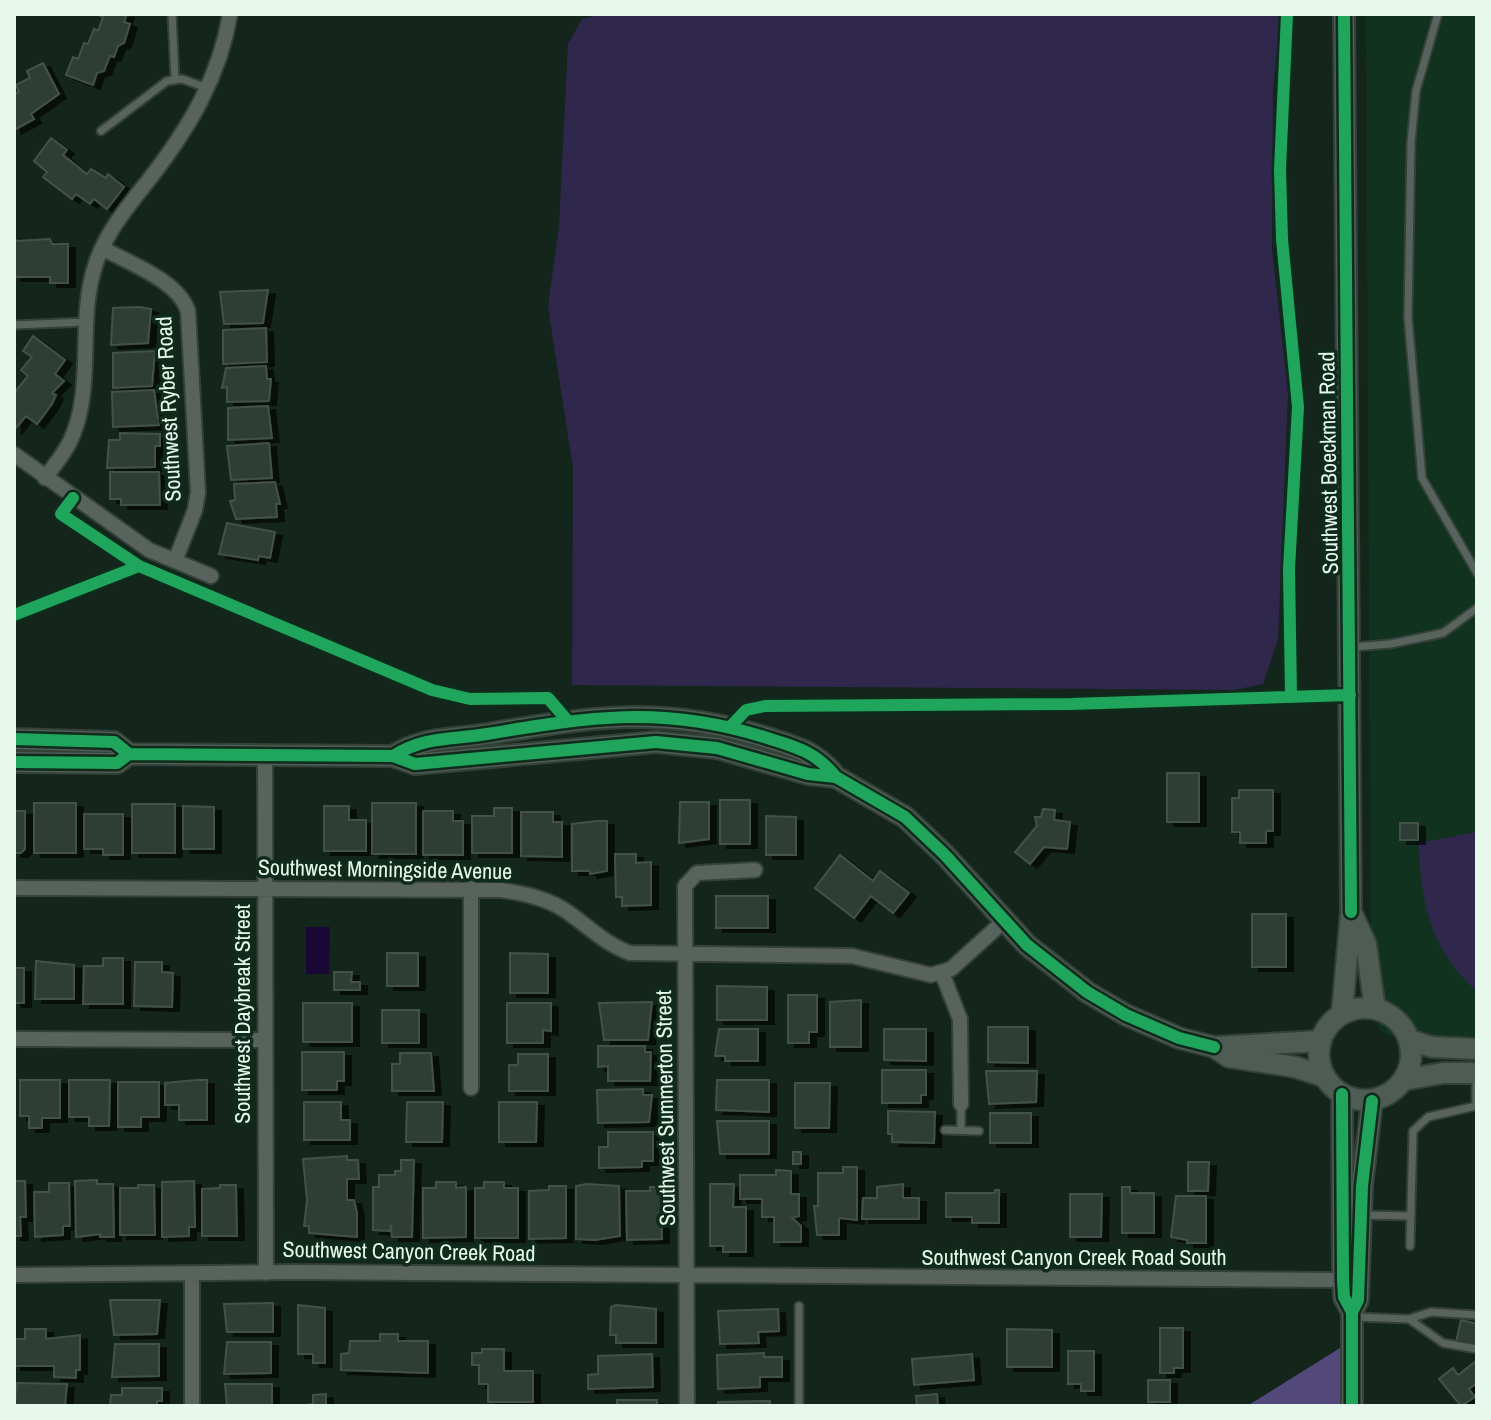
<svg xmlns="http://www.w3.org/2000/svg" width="1491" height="1420" viewBox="0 0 1491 1420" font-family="'Archivo Narrow',sans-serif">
<defs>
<filter id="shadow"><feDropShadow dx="7" dy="4" stdDeviation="0" flood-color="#0009"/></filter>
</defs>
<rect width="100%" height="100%" fill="#14251c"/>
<path fill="#10321f" d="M1366,14h111v1029l-68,1 -28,-13 -10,-20z"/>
<path fill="#2f274c" d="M601,14h679l-7,78 -1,157 16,144 -10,246 -15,45 -29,6 -662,-5 1,-217 -25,-161 11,-81 9,-182 14,-25z
M1477,832v160c-49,-47 -54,-84 -59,-149z"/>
<path fill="#524879" d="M1340,1348v58h-93z"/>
<path fill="#190836" d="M306,927h24l-1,47h-23z"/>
<path fill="#2f3d35" stroke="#435149" stroke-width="2" filter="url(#shadow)" d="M127,14l-3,8 6,2 -6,19 -6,3 -4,11 -4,-1 -6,15 -7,2 -4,12 -27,-10 7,-18 5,2 6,-16 4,1 6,-15 4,2 5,-14 -6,-3z
M43,63l16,31 -28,20 3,5 -20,11v-36l5,-2 -3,-7 14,-7 -3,-7z
M51,138l16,12 -4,5 24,19 4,-5 15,9 2,-4 16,13 -17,22 -13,-10 -4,5 -14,-10 -4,5 -29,-22 4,-5 -13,-11z
M14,234l2,7 34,-2 2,5h16v39h-18v-6h-36z
M268,290l-5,33 -39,1 -4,-32z
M140,307l11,2 -3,34 -37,2 2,-37z
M266,328l1,34 -44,2v-34z
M33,336l32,24 -10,14 9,7 -12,12 4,2 -4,9 -15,20 -11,-8 -11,13 -1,-36 14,-17 -7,-6 11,-13 -9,-6z
M155,351l-3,35 -39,2v-35z
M266,366l1,13h4l-2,22 -42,1v-15l-5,1 4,-20z
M154,390l5,35 -46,2 -1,-35z
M268,406l4,32 -44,2v-32z
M120,433l40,1v12h-5v21l-48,1 2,-28h11z
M269,443l3,35 -41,2 -4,-34z
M110,472h49l1,33h-39v-6h-11z
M275,482l5,22h-4l1,13 -41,2 -6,-18 5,-1 -1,-16z
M227,523l48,9 -5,26 -11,-2 -1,4 -39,-6z
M1167,773h32v49h-32z
M1239,790h34v41h-7v12h-26v-11h-8v-34h7z
M720,800h30v44h-30z
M680,802h29v37l-30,4z
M34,803h42v50h-42z
M372,803h44v51h-44z
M132,804h43v49h-43z
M183,806l31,1v42h-31z
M324,806h25v14h17v31h-42z
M494,808h18v45h-40v-37h22z
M1043,809l12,1 -1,10 16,2 -3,27 -23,-2 -14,17 -15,-12 22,-26 -2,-9h6z
M14,811h11v38l-4,4h-7z
M423,811h30v10h10v34h-40z
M521,812h32v10h9v35l-41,-1z
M84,814h39v41h-20v-6h-19z
M766,816l30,1v38h-30z
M597,821h10v50l-17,3v-3h-18v-47z
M1400,823h18v17h-18z
M615,854h21v9l15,-1v43l-29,1v-9h-6z
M840,855l33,26 7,-10 29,22 -16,20 -22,-17 -17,22 -39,-30z
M716,896h52v32h-52z
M1252,914h34v53h-34z
M387,953h31v33h-31z
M510,953l38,1v39h-38z
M103,958h20v46h-40l1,-38h19z
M36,961l38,4v34h-39z
M135,962h27v10l11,1 -1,34 -38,-1z
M14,968h10v35h-10z
M334,972h18l-1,10h9v8h-26z
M717,986l50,1v33h-50z
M788,995h29v37h-8v11h-21z
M861,1000v47h-31v-45z
M652,1002l-4,38h-44l-5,-37z
M303,1003h49v39h-49z
M507,1003h44v28l-8,-1v13h-36z
M382,1010h37v33h-37z
M988,1027h40v36l-40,-1z
M719,1029h39v32h-33v-5h-10z
M884,1029h42v32l-42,-1z
M598,1046h47v6h6l-1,29h-42v-15l-10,1z
M302,1052h42v29h-7v9h-35z
M400,1053h31l3,38h-42v-27h8z
M518,1054h30v37h-39v-26h9z
M882,1070h44v25h-5v8h-39z
M986,1071h51l-1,31 -47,2z
M20,1080h40v38h-18v10h-13v-12h-9z
M69,1080h41l-1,46h-20v-9h-20z
M197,1080h10v40h-28v-15h-14v-22z
M717,1080h52v32l-53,-2z
M118,1082h41v35h-18v10h-23z
M795,1083h35l-1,45h-34z
M643,1089v6h9l-3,27 -51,1 -1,-33z
M304,1102h37v18h9v20h-46z
M407,1102h36l-1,40h-36z
M499,1102h38l-1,40h-37z
M888,1111l47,1 -1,31 -42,-1v-8h-4z
M990,1113h41v30h-41z
M717,1121h52v33h-49z
M608,1132h45v29h-11v6l-43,1v-21h9z
M793,1152h8v12h-8z
M347,1156v4h11l1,19h-12v21h7l3,13v24l-48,-4v-7h-5l3,-26 -4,-41z
M401,1160h13l-2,77h-20l-1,-12 -1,6 -17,-1v-43h6v-12h16v-4h6z
M1188,1162h21l-1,29h-20z
M843,1167h14v53l-18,-2v17h-22l-3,-29h4v-33h25z
M776,1170l15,1v23h8v22l-7,2 9,8v16h-27v-25h-12v-18h-22v-24h36z
M97,1180v4h16l1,53h-14v-3l-24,3 -1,-56z
M14,1181h11l1,36h-6l1,19h-7z
M194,1181l1,46h-6v9l-27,1v-55z
M436,1182h20v6l10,-1v50l-43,1v-50h13z
M484,1182h20v6h14v50h-43v-50h9z
M49,1183h20l1,43h-7v9l-28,2 -1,-45h15z
M586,1184l33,2 1,50 -25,4 -19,-1v-53z
M710,1184h24l-1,23h13v45h-23v-6h-13z
M903,1184v14h16v21h-57l1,-21h14v-11z
M138,1185h16l1,50h-35v-47h18z
M220,1185h16l1,51h-35v-47l18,-1z
M549,1186h17v52l-37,1v-48l20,-1z
M650,1187h11l1,52 -35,1 -1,-49h24z
M1122,1187h8v6h24v40h-32z
M995,1190h4v33h-27v-6h-26v-24h49z
M1070,1194h32l-1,43h-31z
M1176,1196h30v47h-19v-3l-16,-3z
M110,1300h50l-3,34 -43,1z
M273,1303v29h-46l-3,-28z
M298,1305l27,3v55h-12v-9h-15z
M616,1305l40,4v34h-40v-8h-6l1,-28z
M778,1309l1,22 -21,1 1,11 -39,1 -2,-33z
M1461,1320l16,4v22l-21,-4z
M1160,1328h23v40h-9v5h-14z
M25,1329h21v10l34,-4v35h-4v8l-22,-1v-11h-40v-27h11z
M1007,1329l45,1v37h-45z
M380,1334h18v7h30v32l-87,-3v-16l8,-1 1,-12h30z
M227,1342h44v31l-47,1z
M115,1344h44v32l-47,1z
M482,1349h22v22h29v31h-45v-18h-9v-19h-7v-12h10z
M1068,1351h26v40h-13v-7h-13z
M764,1353v4h18v20h-22v10l-42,2 -1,-34z
M652,1354l1,33 -65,2v-14l10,-1v-18z
M972,1354l2,26 -60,5 -2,-26z
M1476,1361l1,22 -8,6 6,8 -14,9 -22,-27 14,-11 5,7z
M1148,1380h22v22h-22z
M17,1383l50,1 -2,22h-50z
M225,1384h47v22h-45z
M122,1388h40v13h-5v5h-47l1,-11h11z
M326,1394v12h-27l14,-2v-9z
M937,1394l1,12h-21l-1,-10z
M617,1400h40v6h-40z
M770,1401v5h-52v-4z"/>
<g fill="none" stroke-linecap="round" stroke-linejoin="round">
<g stroke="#334139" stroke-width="11">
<path id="lane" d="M172,14l3,65
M1438,14l-22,77 -5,51 -3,175 14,161 55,95
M101,131l66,-50 15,-2 25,9
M14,325l71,-3
M1353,647l37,-3 53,-11 34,-25
M961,1104v26
M945,1130l34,1
M1364,1215l46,1
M1410,1246l3,-115 15,-14 48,-11v-31
M799,1306v100
M1356,1317l53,2 34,24 34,6
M1409,1319l22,-7 46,3"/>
</g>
<g stroke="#334139" stroke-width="18">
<path id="street" d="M102,248c26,15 76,32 86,63l10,181 -3,18 -20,51
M14,454l135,96 62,26
M45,478c11,-15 23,-29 29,-46 20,-53 3,-114 22,-169 11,-33 34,-59 55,-86 38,-49 69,-101 79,-163
M265,755l1,518
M14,888l486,2c23,3 47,8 66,21 22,15 39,33 64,42l222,3 79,19 20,-6 53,-48
M471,888v200
M942,973l18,46 1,85
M14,1039l251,1
M14,1275l281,-3 1048,8
M192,1275v131
M687,1406l-2,-520 12,-13 58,-3"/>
</g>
<g stroke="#334139" stroke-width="24">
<path id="secondary" d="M14,739l100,3 15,12
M393,756c32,-20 58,-16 94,-22 102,-17 175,-29 277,3 32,10 51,14 72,40
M14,762l103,1 12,-9 264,2 22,8 241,-22 61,6 91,26 28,3 69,40 40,38 82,90 60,47 39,23 53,23 35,9 15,10 66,10 28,9
M1353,916l13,28 9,65
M1319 1054a46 46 0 1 1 92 0a46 46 0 1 1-92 0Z
M1342,1013l9,-101 -7,-898
M1409,1040l23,7 45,2
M1214,1047l106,-6
M1403,1080l40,-7h34
M1342,1094l1,186 1,17 8,15
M1352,1406v-94l6,-12 4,-114 10,-85"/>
</g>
<use href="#lane" stroke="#59635d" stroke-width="7"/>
<use href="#street" stroke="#59635d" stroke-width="14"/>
<use href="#secondary" stroke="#4f5c54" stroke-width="20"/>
<g stroke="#0e2b1b" stroke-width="17">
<path id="cycleway" d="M1287,14l-7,155 2,70 16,168 -9,162 2,126
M1344,14l7,898
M73,498l-12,16 78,52
M14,615l125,-49 293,124 38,9 78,-1 18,21
M730,727l16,-17 19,-4 306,-2 279,-9
M14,739l100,3 15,12
M393,756c32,-20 58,-16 94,-22 102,-17 175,-29 277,3 32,10 51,14 72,40
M14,762l103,1 12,-9 264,2 22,8 241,-22 61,6 91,26 28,3 69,40 40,38 82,90 60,47 39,23 53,23 35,9
M1342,1094l1,186 1,17 8,15
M1352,1406v-94l6,-12 4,-114 10,-85"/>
</g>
<use href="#cycleway" stroke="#20a55d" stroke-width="12"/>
</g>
<g text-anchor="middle" stroke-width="7" stroke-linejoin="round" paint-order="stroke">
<g font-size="22" fill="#e6f7ec" stroke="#0e2b1b">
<text transform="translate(168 409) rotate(-93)" y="8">Southwest Ryber Road</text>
<text transform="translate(1328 463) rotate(-91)" y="8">Southwest Boeckman Road</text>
<text transform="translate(385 869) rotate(1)" y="8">Southwest Morningside Avenue</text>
<text transform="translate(242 1014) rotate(-90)" y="8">Southwest Daybreak Street</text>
<text transform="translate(665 1108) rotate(-91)" y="8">Southwest Summerton Street</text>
<text transform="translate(409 1251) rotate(1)" y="8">Southwest Canyon Creek Road</text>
<text x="1074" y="1265">Southwest Canyon Creek Road South</text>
</g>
</g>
<rect width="1491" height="1420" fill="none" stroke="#e6f7ec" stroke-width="32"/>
</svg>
